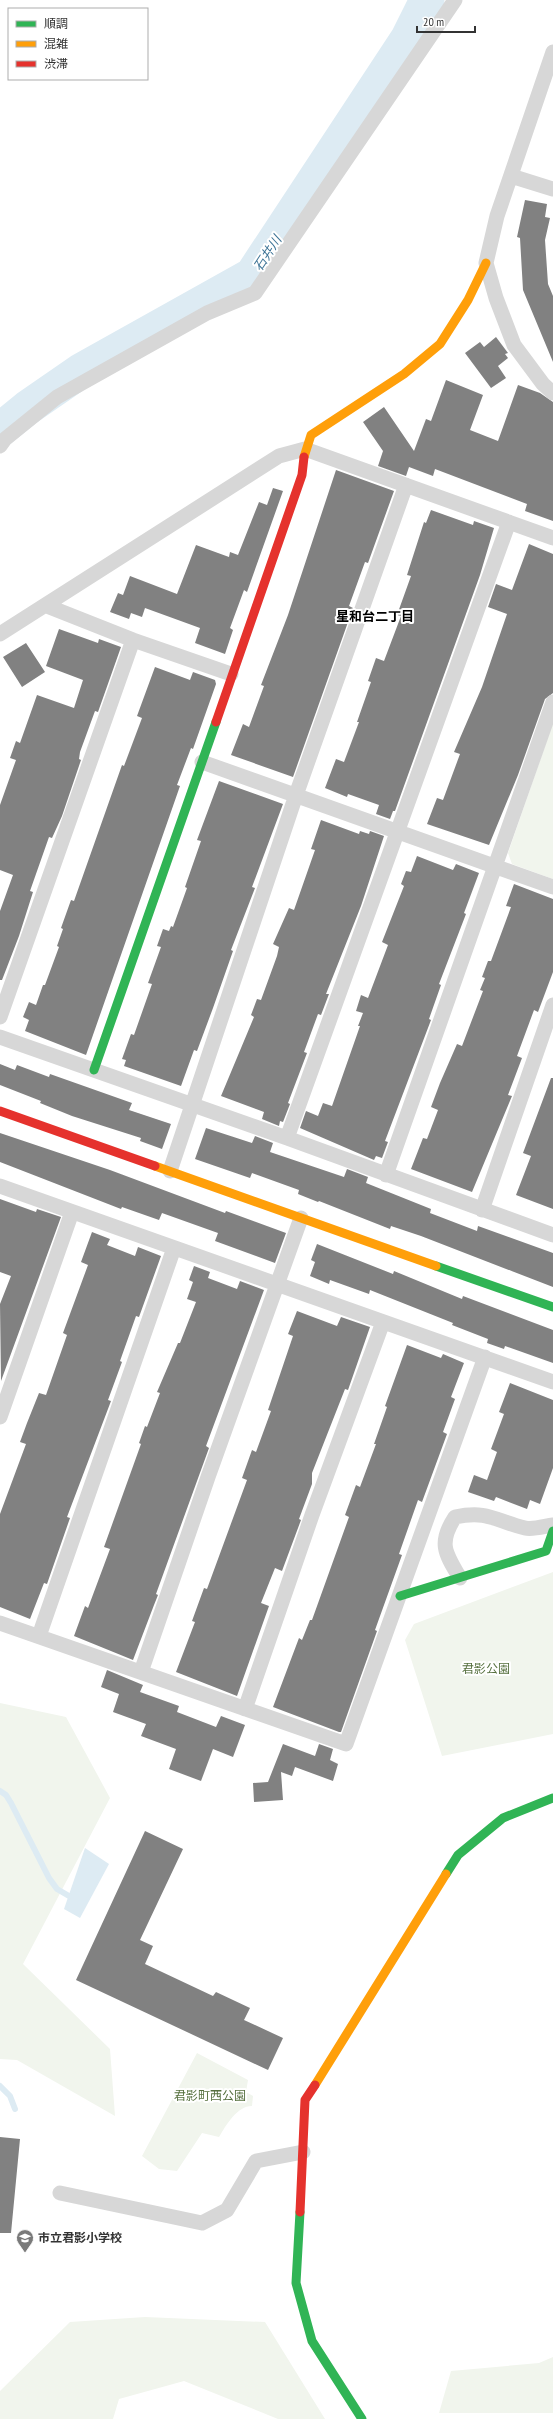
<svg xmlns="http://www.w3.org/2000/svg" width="553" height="2419" viewBox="0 0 553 2419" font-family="'PT Sans Narrow','Noto Sans JP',sans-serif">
<rect width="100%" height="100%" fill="#fff"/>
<path fill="#f1f5ed" d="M553,723v156l-41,-15 -4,-11z
M553,1572v162l-111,22 -37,-116 9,-16z
M0,1703l66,14 44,81 -87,166 87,85 5,67 -98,-56 -17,-1z
M197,2053l51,27 -2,12 7,4 -1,10c-15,0 -26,19 -33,31l-17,-4 -25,38 -18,-2 -17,-13z
M145,2317l120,5 60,97h-47l-94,-38 -65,18 -6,20h-113v-28l70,-69z
M553,2357v56h-114l12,-42 88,-8z"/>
<path fill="#ddebf3" d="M85,1848l24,16 -29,54 -16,-9z"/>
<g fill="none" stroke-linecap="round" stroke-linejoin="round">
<path stroke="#ddebf3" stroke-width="6" d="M0,1791l6,4 5,8 38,75 8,11 12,7
M0,2086l10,10 5,13"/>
<path stroke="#ddebf3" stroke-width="35" d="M0,430l27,-22 55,-38 170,-95 156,-237 19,-38"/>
</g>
<path fill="#818181" d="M525,200l22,4 -2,13 5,1 -5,22 3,44 5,12v66l-30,-72 -3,-52 -3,-1z
M496,337l12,16 -3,1 3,4 -10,8 8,12 -15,10 -26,-35 15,-11 4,5z
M446,380l37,15 -13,35 28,11 20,-56 22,8 13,9v119l-28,-10 2,-7 -92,-35 -2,7 -24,-9 -3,9 -28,-10 5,-15 -20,-29 21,-15 30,44 12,-32 5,2z
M336,470l58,21 -26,72 -3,-1 -16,44 4,2 -60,169 -62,-22 12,-31 6,3 15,-41 -3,-1 27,-70z
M273,488l10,3 -36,101 -3,-2 -14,38 3,2 -8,24 -30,-11 5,-15 -55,-20 -3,9 -11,-4 -2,6 -19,-7 8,-19 5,2 7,-19 47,18 19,-49 33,12 1,-5 8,3 21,-53 8,3z
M431,510l42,15 1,-4 20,7 -14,47 -85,236h-2l-3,8 -14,-5 3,-9 -31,-11 -1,3 -22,-9 11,-29 8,3 15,-40h-2l14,-40 -3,-1 8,-23 8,3 17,-45 -4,-1 14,-39 -4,-1 17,-53 2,1z
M529,544l24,10v139l-8,6 -27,76 -29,70 -62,-21 10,-26 6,2 17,-46 -6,-2 28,-65 25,-73 -19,-7 8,-23 16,6z
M59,629l39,14 1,-4 22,8 -23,65 -3,-1 -15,41 -1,7 2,1 -19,56 -10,22 -3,-1 -19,54 3,1 -14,44 -17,44h-2v-69l13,-36 -13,-5v-65l16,-45 -6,-2 6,-17 4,2 17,-48 37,13 9,-28 -37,-14z
M26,643l19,29 -23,15 -19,-30z
M155,667l35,13 3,-8 22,8 1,4 -23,65 -2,-1 -14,37 3,1 -94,269 -61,-24 4,-11 -6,-3 6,-15 7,3 7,-20h2l14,-38 -2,-1 6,-17 -2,-1 10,-28 3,1 48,-136 2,1 18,-48 -5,-2z
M219,781l64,23 -31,83 3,1 -24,62 2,1 -20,57 -16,43 -3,-1 -13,36 -57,-20 2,-6 -4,-1 9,-25 3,1 18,-51 -4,-1 13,-36 -4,-1 6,-17 6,2 2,-5 2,1 14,-39 -2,-1 16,-46 -4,-1z
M321,820l38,14 1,-3 9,3 1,-3 14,5 -23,70 -35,88h3l-8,21 -3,-1 -14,38 3,1 -19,50 2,1 -7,18 -3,-1 -1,5 -17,-7 2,-7 -43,-16 33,-79 -3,-2 6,-16 4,1 16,-44 2,-9 -6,-3 16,-36 5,2 21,-60 -4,-1z
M417,856l36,14 3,-6 23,9 -15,40 2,1 -27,70 2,1 -12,34 2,1 -46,121 3,1 -6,16 -6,-2 -2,4 -74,-32 6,-17 12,5 5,-13 9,3 28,-80h-2l5,-13 -7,-2 5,-16 7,3 20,-53 -6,-3 22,-56 -3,-2 5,-13 5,1z
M514,884l39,15v73l-15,40 -4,-2 -17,46 5,2 -14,37 4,1 -40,96 -61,-23 12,-31 4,1 11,-29 -7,-3 9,-24 17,-39 5,2 21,-55 -3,-1 5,-12 -3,-1 6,-16h3l20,-54 -5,-1z
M0,1064l15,6 2,-5 32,12 1,-3 82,29 -3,7 42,14 -9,25 -22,-8 1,-3 -69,-22 -32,-13 1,-2 -41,-16z
M551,1078h2v131l-37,-14 15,-39 -8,-3z
M206,1128l46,15 3,-7 18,7 -3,9 74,25 3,-8 21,8 -2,6 65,26 -1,4 47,18 1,-5 75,27v34l-132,-51 -30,-10 -1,3 -71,-28 -1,1 -20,-8 1,-4 -47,-17 -2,5 -55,-19z
M0,1133l110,37 115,43 1,-2 60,22 -11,30 -60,-22 3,-8 -56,-20 -3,7 -37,-13 -1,2 -121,-47z
M0,1199l36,13 1,-3 24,8 -60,164 -1,-77 11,-28 -11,-4z
M92,1232l18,7 -3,6 28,11 3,-9 23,9 -22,61 -3,-1 -16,45 2,1 -14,38 3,1 -44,116 3,1 -23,66 -3,-1 -14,36 -30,-12v-93l26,-70 -6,-2 7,-19 12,-30 7,2 21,-60 -4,-2 25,-68 -7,-3z
M317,1244l76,30 1,-3 68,28 1,-3 90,34v33l-48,-17 -1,3 -17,-6 1,-4 -36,-14 1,-2 -83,-33 -1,4 -39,-14 -1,4 -19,-8 5,-14 -4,-2z
M194,1266l16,6 -2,6 29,11 3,-8 24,9 -58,156 3,2 -53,146 2,1 -4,10 -21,55 -59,-24 11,-30 3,2 22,-59 -6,-2 37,-103 -2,-1 6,-17 2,1 13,-34 -3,-1 21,-49h2l16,-41 -9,-3 6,-17 -4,-2z
M297,1311l40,15 4,-9 29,10 -22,63 -3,-1 -33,84v11l-13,35 2,1 -19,51 -7,-3 -14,35 8,3 -32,90 -61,-24 19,-50 -3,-1 12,-33 3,1 40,-109 -5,-2 10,-28 4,2 15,-41 -3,-1 25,-74 -5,-2z
M407,1345l34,13 2,-4 21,9 -13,34 4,2 -12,33 4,2 -25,68 -4,-2 -19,54 3,1 -27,75 2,1 -36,101h-2l-66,-25 26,-69 3,2 8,-20h2l37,-103 -4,-2 11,-30 4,2 16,-43h-2l13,-37 -2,-1z
M510,1383l43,17v68l-13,36 -10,-4 -3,9 -31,-12 -2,4 -26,-9 6,-17 13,5 10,-28 -6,-3 13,-35 -5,-2z
M107,1670l36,15 -3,7 39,14 -2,6 39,15 5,-11 24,9 -12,32 -20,-8 -12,32 -32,-12 7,-20 -35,-13 5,-12 -33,-12 6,-18 -18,-7z
M283,1744l32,12 4,-12 14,5 -3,11 8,4 -5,17 -38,-14 -3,9 -11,-4 2,28 -29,2 -1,-19 15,-1z
M145,1831l38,18 -43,91 13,6 -8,18 68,32 3,-4 34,16 -6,12 39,18 -15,32 -192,-90z
M0,2137l20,2 -9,94h-11z"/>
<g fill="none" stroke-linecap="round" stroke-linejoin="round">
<path stroke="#d7d7d7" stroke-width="15" d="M553,52l-56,164 -11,47 10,35 18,47 29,39 10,9
M511,176l42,13
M0,446l5,-7 52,-42 150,-84 48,-20 200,-293
M47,606l86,34 98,34
M0,634l279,-178 26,-7 248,89
M202,762l351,125
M0,1017l133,-377
M0,1037l287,101 266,97
M287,1138l222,-616
M170,1171l126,-376 110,-310
M386,1175l167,-473
M0,1186l553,196
M482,1210l71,-205
M0,1417l72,-205
M460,1578c-15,-25 -22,-35 -5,-61 33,-7 41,4 70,11 8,2 20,-2 28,-3
M0,1623l346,121 139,-387
M39,1636l135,-388
M141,1672l67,-195 93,-259
M245,1709l67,-194 71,-193
M60,2193l142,30 25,-13 29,-49 47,-9"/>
<path stroke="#30b455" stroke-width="9" d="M94,1070l122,-348
M436,1266l117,41
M400,1596l146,-45 7,-20
M446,1874l12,-19 45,-37 50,-20
M300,2212l-4,71 16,58 50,78"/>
<path stroke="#ff9f0a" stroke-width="9" d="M304,457l7,-22 93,-61 36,-30 28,-44 18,-37
M155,1166l281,100
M315,2085l131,-211"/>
<path stroke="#e5322d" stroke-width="9" d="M216,722l86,-247 2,-18
M0,1111l155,55
M300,2212l5,-112 10,-15"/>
</g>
<defs>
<g id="school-pin" transform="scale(0.9)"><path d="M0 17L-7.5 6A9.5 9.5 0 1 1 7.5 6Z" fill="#7a7a7a" stroke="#fff"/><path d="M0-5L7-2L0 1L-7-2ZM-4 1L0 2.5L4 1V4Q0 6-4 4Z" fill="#fff"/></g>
</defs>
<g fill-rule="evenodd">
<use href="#school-pin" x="25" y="2238"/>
</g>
<g text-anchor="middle" stroke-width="4" stroke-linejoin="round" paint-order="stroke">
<g font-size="12" fill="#56703f" stroke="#fff">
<text x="486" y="1673">君影公園</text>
<text x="210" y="2100">君影町西公園</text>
</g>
<g font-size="12" font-weight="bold" fill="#333" stroke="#fff" text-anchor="start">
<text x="38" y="2242">市立君影小学校</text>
</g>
<g font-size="13" font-style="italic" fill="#3f7597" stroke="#fff">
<text transform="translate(267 253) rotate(-57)" y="5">石井川</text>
</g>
<g font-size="13" font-weight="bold" fill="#000" stroke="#fff">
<text x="375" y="621">星和台二丁目</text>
</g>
</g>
<rect x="8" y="8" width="140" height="72" fill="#ffffff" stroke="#adadad"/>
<rect x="16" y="21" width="20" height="6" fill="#30b455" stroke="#adadad"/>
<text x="44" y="28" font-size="12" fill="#333333">順調</text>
<rect x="16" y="41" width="20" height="6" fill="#ff9f0a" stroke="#adadad"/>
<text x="44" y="48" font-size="12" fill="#333333">混雑</text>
<rect x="16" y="61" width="20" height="6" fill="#e5322d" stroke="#adadad"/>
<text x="44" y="68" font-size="12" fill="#333333">渋滞</text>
<path d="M417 26v6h58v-6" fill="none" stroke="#333333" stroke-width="2"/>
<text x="423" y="26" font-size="12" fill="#333333" stroke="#ffffff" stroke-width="3" paint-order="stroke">20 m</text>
</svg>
